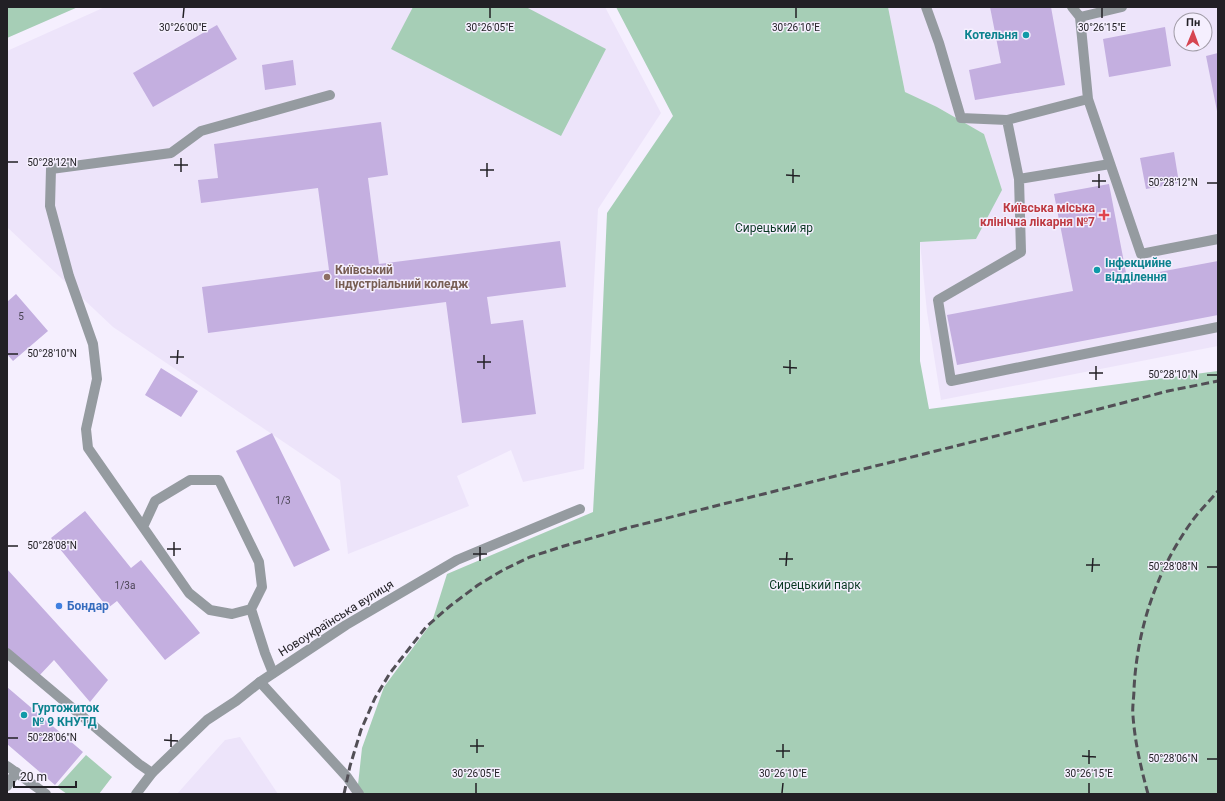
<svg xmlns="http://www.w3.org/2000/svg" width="1225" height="801" viewBox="0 0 1225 801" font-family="Roboto,sans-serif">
<rect width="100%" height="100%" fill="#f5effe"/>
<path fill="#ede4fa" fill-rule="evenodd" d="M105,7h500l56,106 -63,96 -14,260 -61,13 -12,-32 -54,26 12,30 -121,48 -8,-74 -227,-153 -106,-100v-176z
M888,7h330v339l-277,54 -14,-88 -7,-70 56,-3 8,-105 -47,-27 -14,-5 -18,-10zM1181,20h24v24h-24z
M240,737l38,57h-101l48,-54z"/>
<path fill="#a6ceb6" d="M7,7h71l-71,31z
M413,7h113l80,42 -45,87 -170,-87z
M616,7h272l17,85 32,15 47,27 18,56 -26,49 -56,3v119l9,48 289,-38v423h-861l5,-46 22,-61 48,-65 15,-48 146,-62 5,-91 9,-208 66,-97z
M86,755l26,22 -13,17h-32l-10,-7z"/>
<path fill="#c4afe0" d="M990,7h61l14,78 -90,15 -6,-30 32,-7z
M217,25l20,34 -84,48 -20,-34z
M1165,27l6,39 -62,11 -6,-38z
M1218,53v58h-1l-11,-55z
M293,60l3,25 -31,5 -3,-25z
M381,122l7,53 -20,3 11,86 181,-23 6,46 -79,10 4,27 32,-4 13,94 -74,9 -16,-121 -238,31 -6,-46 127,-17 -11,-82 -117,15 -3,-23 20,-2 -4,-34z
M1174,152l5,31 -33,6 -6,-31z
M1109,184l18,94 91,-17v54l-261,50 -10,-50 126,-24 -19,-97z
M16,294l32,37 -35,30 -6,-7v-52z
M161,368l37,23 -17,26 -36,-22z
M272,433l58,117 -36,17 -58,-116z
M85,511l46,57 10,-8 59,73 -35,27 -48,-59 -9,7 -57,-70z
M7,569l101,111 -18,22 -36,-42 -17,18 -30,-27z
M7,687l76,65 -28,33 -48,-41z"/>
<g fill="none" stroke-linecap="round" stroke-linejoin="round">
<path stroke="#959ba0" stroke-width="10" d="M926,7l13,36 22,75 46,2 81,-21 53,155 77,-15
M1072,7l8,10 8,82
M1080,17l42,-10
M1007,120l12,59 2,73 -83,48 13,81 267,-54
M1019,179l91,-15
M143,527l-55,-79 -2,-19 11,-50 -4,-35 -24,-68 -19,-70 1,-37 120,-16 30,-22 129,-36
M251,609l-19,5 -22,-4 -21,-17 -46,-66 12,-26 35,-21h29l40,82 3,25 -11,22 14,44 8,20
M7,653l132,111 13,9
M260,682l87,95 12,17
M7,786l9,-14"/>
<path stroke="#959ba0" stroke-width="10" d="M7,766l39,28
M136,794l16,-21 55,-53 29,-19 24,-19 86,-57 111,-65 123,-51"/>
<path stroke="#524f56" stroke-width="3" stroke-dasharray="8 4" stroke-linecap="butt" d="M344,794l6,-28 11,-36 14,-32 15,-25 36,-46 24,-21 28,-21 25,-15 27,-13 34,-11 63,-18 377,-94 164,-43 50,-10
M1148,794c-7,-26 -13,-51 -15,-78 -1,-9 1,-18 1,-27 3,-59 22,-117 56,-165 8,-12 19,-22 28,-33"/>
</g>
<path fill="none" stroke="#222025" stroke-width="1.5" d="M183,18l1,-10M490,18v-10M796,18v-10M1102,18v-10M8,162h10M174,165h14M480,170h14M181,172v-14M786,175l14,1M487,177v-14M1092,181h14M793,183v-14M1207,183h10M1099,188v-14M8,354h10M170,357h14M477,362h14M177,364l1,-14M783,367l14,1M484,369v-14M1089,373h14M790,374v-14M1207,375h10M1096,380v-14M8,546h10M167,549h14M473,554h14M174,556v-14M779,559h14M480,561v-14M1086,565h14M786,566l1,-14M1207,567h10M1092,572l1,-14M8,738h10M164,740l14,1M470,746h14M171,747v-13M776,751h14M477,753v-14M1082,756l14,1M783,758v-14M1207,759h10M1089,764v-14M476,793v-10M782,793l1,-10M1089,793v-10"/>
<g fill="#0f9aa8" stroke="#f5effe" stroke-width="1.5">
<circle cx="1026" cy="35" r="4"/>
<circle cx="1097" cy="270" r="4"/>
<circle cx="24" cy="715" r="4"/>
</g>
<path fill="#e0444e" stroke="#f5effe" stroke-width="1.5" d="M1102 209h4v4h4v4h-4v4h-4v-4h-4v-4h4z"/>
<circle fill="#8d6e63" stroke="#f5effe" stroke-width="1.5" cx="327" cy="277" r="4"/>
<circle fill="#3f7fe0" stroke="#f5effe" stroke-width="1.5" cx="59" cy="606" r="4"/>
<g text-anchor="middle" stroke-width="3" stroke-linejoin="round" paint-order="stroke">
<g font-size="10" fill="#4a4454">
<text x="21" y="320">5</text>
<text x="283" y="504">1/3</text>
<text x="125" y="589">1/3а</text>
</g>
<g font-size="12" font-weight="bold" fill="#0d838f" stroke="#f5effe" text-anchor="start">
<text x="1018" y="39" text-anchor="end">Котельня</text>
<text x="1105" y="267">Інфекцийне<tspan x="1105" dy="14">відділення</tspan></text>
<text x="32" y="712">Гуртожиток<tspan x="32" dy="14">№ 9 КНУТД</tspan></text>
</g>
<g font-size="12" font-weight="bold" fill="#be3a42" stroke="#f5effe" text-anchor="end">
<text x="1095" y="212">Київська міська<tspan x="1095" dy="14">клінічна лікарня №7</tspan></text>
</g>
<g font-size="12" fill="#093722" stroke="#f5effe">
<text x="774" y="232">Сирецький яр</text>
<text x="815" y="589">Сирецький парк</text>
</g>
<g font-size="12" font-weight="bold" fill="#785e54" stroke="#f5effe" text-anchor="start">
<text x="335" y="274">Київський<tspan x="335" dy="14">індустріальний коледж</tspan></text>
</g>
<g font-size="12" font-weight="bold" fill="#366cbe" stroke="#f5effe" text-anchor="start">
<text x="67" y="610">Бондар</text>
</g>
<g font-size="12" fill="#222025" stroke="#f5effe">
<text transform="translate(336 618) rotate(-32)" y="4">Новоукраїнська вулиця</text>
</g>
</g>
<g font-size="10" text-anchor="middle" fill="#222025" stroke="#f5effe" stroke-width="3" stroke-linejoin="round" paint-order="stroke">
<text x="183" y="31">30°26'00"E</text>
<text x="490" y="31">30°26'05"E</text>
<text x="796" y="31">30°26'10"E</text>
<text x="1102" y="31">30°26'15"E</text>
<text x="52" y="166">50°28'12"N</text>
<text x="1173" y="186">50°28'12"N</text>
<text x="52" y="357">50°28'10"N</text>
<text x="1173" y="378">50°28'10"N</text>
<text x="52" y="549">50°28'08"N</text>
<text x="1173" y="570">50°28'08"N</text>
<text x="52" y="741">50°28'06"N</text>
<text x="1173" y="762">50°28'06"N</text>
<text x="476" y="777">30°26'05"E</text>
<text x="783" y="777">30°26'10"E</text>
<text x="1089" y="777">30°26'15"E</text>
</g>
<rect width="1225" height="801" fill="none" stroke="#222025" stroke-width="16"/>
<g transform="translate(1193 32) rotate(1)"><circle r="19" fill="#f5effe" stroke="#a19ca7"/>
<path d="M0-3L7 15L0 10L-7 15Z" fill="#d64551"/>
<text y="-6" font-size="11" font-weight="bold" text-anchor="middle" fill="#222025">Пн</text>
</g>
<path d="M14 781v6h62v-6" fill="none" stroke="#222025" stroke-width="2"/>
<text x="20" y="781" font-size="12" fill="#222025" stroke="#f5effe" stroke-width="3" paint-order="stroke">20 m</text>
</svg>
